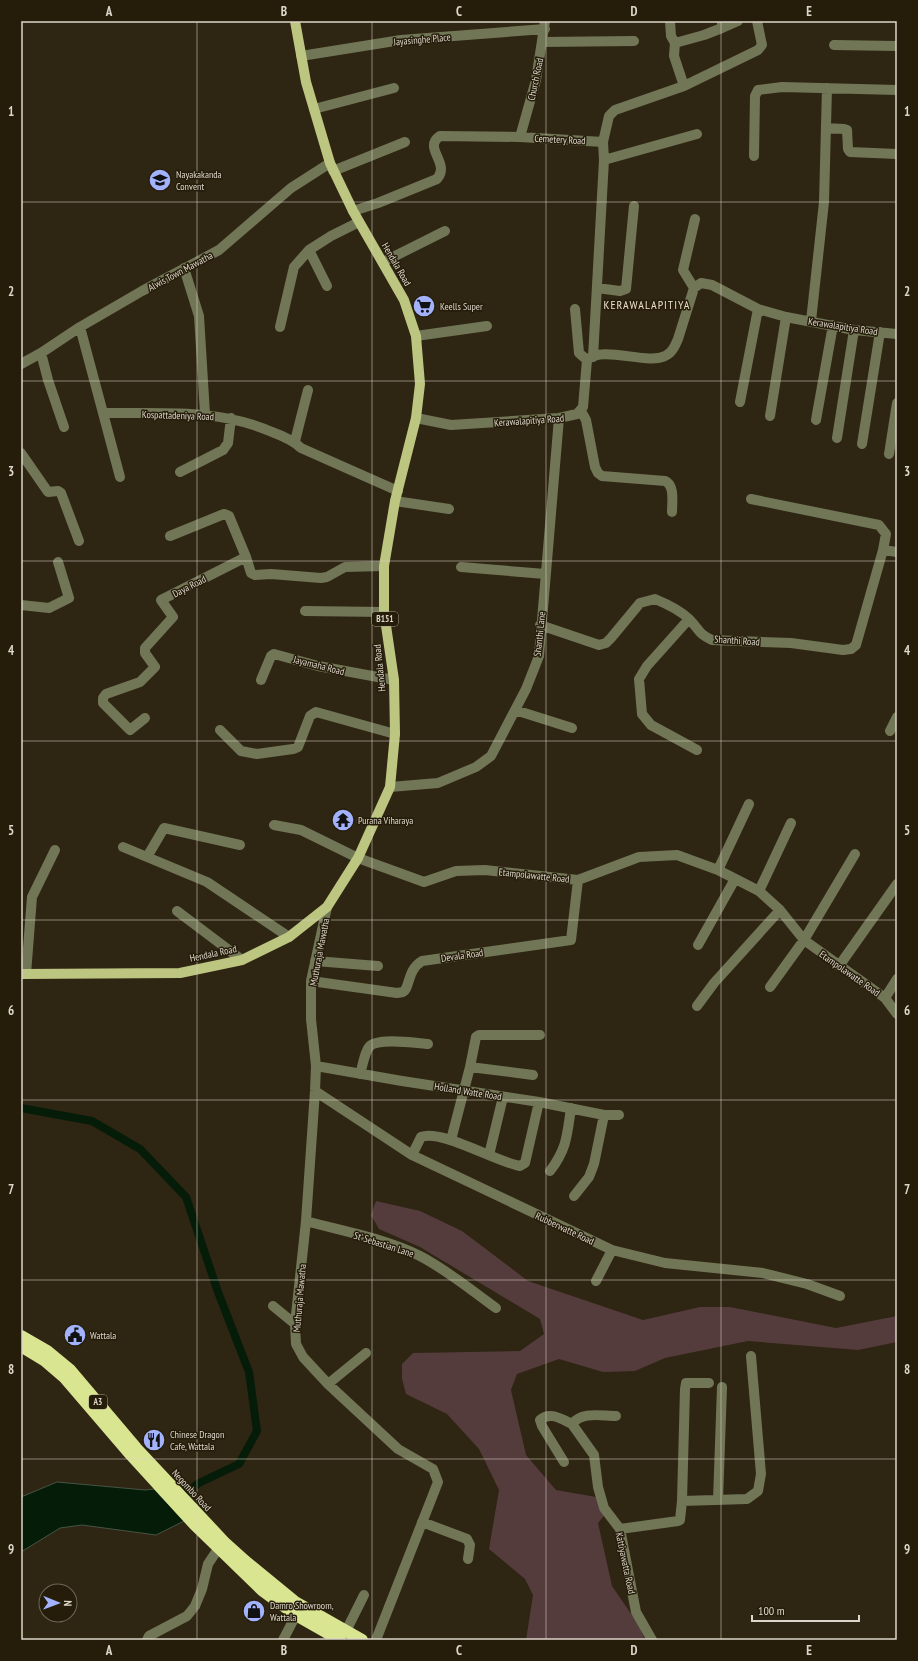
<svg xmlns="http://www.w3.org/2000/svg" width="918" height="1661" viewBox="0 0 918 1661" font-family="'PT Sans Narrow',sans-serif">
<rect width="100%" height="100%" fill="#2f2513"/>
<path fill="#543b3c" d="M376,1201l44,10 42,20 66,50 115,39 57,-13h30l106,21 61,-12v26l-39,8 -110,-9 -83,17 -30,13 -32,1 -44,-13 -42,15 -6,16 15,65 30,35 46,8 6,13 -10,12 14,63 26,38 7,16h-119l7,-45 -8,-16 -36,-30 10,-59 -20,-41 -32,-35 -41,-20 -4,-15v-15l11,-11 107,-2 24,-17 -4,-15 -120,-72 -41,-18 -8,-14z"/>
<path fill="#051c09" stroke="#465443" d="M57,1482l88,8 9,-1 30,32 -28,14 -74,-10 -22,3 -39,24v-55z"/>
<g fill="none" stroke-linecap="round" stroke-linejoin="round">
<path stroke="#051c09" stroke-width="8" d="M21,1108l71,13 48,28 46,48 32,95 31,80 8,59 -18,33 -40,19 -22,16"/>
<path stroke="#717656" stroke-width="10" d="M670,21l1,15 4,7
M722,21v7l16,-7
M542,42l92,-1
M834,45l63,1
M301,56l100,-16 144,-11
M684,86l-10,-30 1,-13 29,-8 18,-7
M314,109l80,-21
M826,128l18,1 3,1 1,19 2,3 47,2
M520,137l16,-57 9,-59
M603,142l6,-26 6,-6 69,-24 74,-36 4,-5 -5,-24
M754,156l1,-60 3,-6 24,-3 115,3
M604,160l93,-26
M333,171l72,-29
M353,211l25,-8 59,-24c14,-16 -15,-31 3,-43l80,1 83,5 1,18 -11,197
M309,250l18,36
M383,262l62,-31
M184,268l15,48 6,98
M597,288l23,3 6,-2 8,-83
M694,288l-11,-18 12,-51
M575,309l4,44 8,7
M811,321l13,-119 3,-114
M80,327l23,86c58,1 115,-5 169,19 11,4 21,8 29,16l97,43
M280,327l14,-60 15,-17 22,-14 28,-14
M416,336l71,-10
M41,353l7,27 16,47
M21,364l20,-11 39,-26 62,-36 77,-41 72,-62 39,-25
M740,402l18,-93
M581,411l5,9 9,47 3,6 4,3 63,5c10,4 7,21 7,31
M103,413l17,64
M770,416l16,-99
M416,418l35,7 108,-7 18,-4 6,-7 4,-47c15,-15 60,5 78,-4 7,-3 10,-10 13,-17l16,-51 7,-5 11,2 46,24 28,8 68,13 43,4
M816,420l17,-95
M837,438l17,-108
M295,441l13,-51
M862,444l18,-112
M21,453l27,39 10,-1 3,2 18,48
M889,454l8,-51
M180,472l43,-22 5,-7 3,-25
M751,499l128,26 7,9 -3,16
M395,501l54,8
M170,536l54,-22 5,2 17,41
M461,567l84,7
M21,605l28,3 20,-10 -11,-36
M305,611l79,1
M689,619l-42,47 -8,13 3,35 9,11 46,25
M540,625l59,20 7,-2 5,-5 29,-35 15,-4c12,5 25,11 34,20 11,11 8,14 23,21l79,3 52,7 8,-1 5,-4 27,-95 14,2
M261,680l10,-24 3,-2 44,12 76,14
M515,710l57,18
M145,718l-15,12 -27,-27v-5l3,-4 34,-12 15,-15 -10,-14v-5l28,-31 -12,-17 85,-43 5,16 4,2 16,-1 50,4 6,-1 18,-10 39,-1
M220,730l21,21 16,3 36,-5 5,-2 12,-31 6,-4 79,22
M890,731l7,-14
M390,787l48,-4 38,-16 15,-11 35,-67 13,-33 20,-238
M274,825l27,5 57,28 66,24 32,-11 29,-1 93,10 61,-23 38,-2 41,15 41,21 21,19 24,30 81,58 12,16
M123,847l84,35 82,55
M147,857l17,-29 76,17
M718,870l31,-66
M759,891l32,-68
M327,907l-16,74v38l5,47 -1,25 -9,130 -11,103 1,20 7,13 25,27 70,65 35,20 5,13 -62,158
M177,911l65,49
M698,945l37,-66
M315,961l63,5
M839,966l58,-82
M26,974l6,-77 23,-47
M311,981l86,12c0,0 6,-1 6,-1 7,-4 4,-22 19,-31l149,-21 7,-60
M770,987l34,-47 51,-86
M885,998l12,-19
M697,1006l17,-23 66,-73
M316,1066l86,15 137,21 65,13h15
M470,1067l63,8
M360,1074c3,-9 4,-20 9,-27 8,-10 46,-4 59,-3
M315,1091l97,64 200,95 53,13 98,10 44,11 33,12
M451,1140l19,-73 6,-30 3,-2h61
M412,1155l9,-18c21,-8 75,25 99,29l5,-3 14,-61
M489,1155l14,-58
M550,1171c17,-22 17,-36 21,-63
M574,1196l15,-19 5,-13 10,-49
M306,1221c36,10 81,18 114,35 27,14 51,34 76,52
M596,1281l16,-31
M273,1306l22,18
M328,1384l38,-31
M616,1416c-15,0 -34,-5 -44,8l22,31 4,32 6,21 16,21 16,83 16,28
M564,1462l-22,-36 -2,-6c10,-9 21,-1 32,4
M718,1500l4,-113
M682,1501l3,-112 1,-6h23
M422,1522l45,17 3,6 -2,14
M620,1529l58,-8 2,-1 2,-19 65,-2 11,-8 3,-17 -10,-118
M346,1631l18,-36
M147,1640l2,-4 38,-20 8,-10 7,-17 6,-25 10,-15
M283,1640l13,-25"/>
<path stroke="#bcc681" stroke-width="10" d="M21,974l159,-1 62,-13 47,-23 38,-30 31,-49 32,-71 5,-53 -1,-54 -10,-68v-46l11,-65 21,-83 4,-34 -4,-48 -12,-36 -51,-89 -23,-48 -24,-81 -11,-61"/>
<path stroke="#dae592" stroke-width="12" d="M21,1336l26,15 23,19 66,78 89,95 20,18 50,41 67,38
M21,1346l23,14 21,18 66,77 64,70 68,66 33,24 44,25"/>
</g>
<path fill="none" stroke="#dcd6cb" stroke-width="1" stroke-opacity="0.55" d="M197,21v1619M372,21v1619M546,21v1619M721,21v1619M21,202h876M21,381h876M21,561h876M21,741h876M21,920h876M21,1100h876M21,1280h876M21,1459h876"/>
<defs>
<g id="school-disc" transform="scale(1.15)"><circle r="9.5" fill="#a3b2fc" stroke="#251c0a"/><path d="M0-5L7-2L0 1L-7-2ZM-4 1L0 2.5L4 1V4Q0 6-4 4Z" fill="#111"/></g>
<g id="supermarket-disc" transform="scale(1.15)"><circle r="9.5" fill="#a3b2fc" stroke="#251c0a"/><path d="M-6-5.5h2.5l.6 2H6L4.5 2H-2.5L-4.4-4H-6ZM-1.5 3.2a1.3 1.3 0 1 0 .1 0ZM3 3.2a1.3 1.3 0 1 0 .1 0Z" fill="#111"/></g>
<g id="temple-disc" transform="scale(1.15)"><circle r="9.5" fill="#a3b2fc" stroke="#251c0a"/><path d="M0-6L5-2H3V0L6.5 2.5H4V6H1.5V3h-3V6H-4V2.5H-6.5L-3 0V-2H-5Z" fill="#111"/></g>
<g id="civic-disc" transform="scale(1.15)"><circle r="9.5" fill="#a3b2fc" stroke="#251c0a"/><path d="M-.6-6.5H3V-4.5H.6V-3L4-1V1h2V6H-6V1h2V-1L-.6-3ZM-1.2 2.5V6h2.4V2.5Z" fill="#111"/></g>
<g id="restaurant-disc" transform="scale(1.15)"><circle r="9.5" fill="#a3b2fc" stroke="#251c0a"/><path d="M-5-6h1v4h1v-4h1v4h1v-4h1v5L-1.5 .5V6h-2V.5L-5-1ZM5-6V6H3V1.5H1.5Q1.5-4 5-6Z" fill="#111"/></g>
<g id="shop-disc" transform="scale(1.15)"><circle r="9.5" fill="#a3b2fc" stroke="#251c0a"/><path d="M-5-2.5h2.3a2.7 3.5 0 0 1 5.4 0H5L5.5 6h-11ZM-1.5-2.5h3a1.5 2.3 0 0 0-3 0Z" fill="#111"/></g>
</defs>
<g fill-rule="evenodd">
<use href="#school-disc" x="160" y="180"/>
<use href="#supermarket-disc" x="424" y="306"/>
<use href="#temple-disc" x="343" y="820"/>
<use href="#civic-disc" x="75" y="1335"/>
<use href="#restaurant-disc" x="154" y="1440"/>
<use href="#shop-disc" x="254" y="1611"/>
</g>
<g text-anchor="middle" stroke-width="3" stroke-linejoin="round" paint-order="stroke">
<g fill="#251c0a" stroke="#a59e91" stroke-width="1">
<rect x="372" y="612" width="26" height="14" rx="3"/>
<rect x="89" y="1395" width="18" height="14" rx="3"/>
</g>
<g font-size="9" font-weight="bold" fill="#dcd6cb">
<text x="385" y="622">B151</text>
<text x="98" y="1405">A3</text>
</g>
<g font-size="10" fill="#dcd6cb" stroke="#251c0a">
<text transform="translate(422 39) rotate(-5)" y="4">Jayasinghe Place</text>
<text transform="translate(535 79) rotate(-78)" y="4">Church Road</text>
<text transform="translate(560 139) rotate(3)" y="4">Cemetery Road</text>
<text transform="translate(397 264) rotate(60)" y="4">Hendala Road</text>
<text transform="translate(180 271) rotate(-28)" y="4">Alwis Town Mawatha</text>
<text transform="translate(843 326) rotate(9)" y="4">Kerawalapitiya Road</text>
<text transform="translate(178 415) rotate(2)" y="4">Kospattadeniya Road</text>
<text transform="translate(529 420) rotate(-4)" y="4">Kerawalapitiya Road</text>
<text transform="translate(189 586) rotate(-27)" y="4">Daya Road</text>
<text transform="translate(539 634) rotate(-84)" y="4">Shanthi Lane</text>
<text transform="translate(737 640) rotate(4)" y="4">Shanthi Road</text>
<text transform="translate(319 665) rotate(14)" y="4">Jayamaha Road</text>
<text transform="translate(379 668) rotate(-96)" y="4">Hendala Road</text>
<text transform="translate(534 875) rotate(6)" y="4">Etampolawatte Road</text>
<text transform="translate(319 952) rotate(-79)" y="4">Muthuraja Mawatha</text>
<text transform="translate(213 953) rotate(-12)" y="4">Hendala Road</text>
<text transform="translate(462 955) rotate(-8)" y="4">Devala Road</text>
<text transform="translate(850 973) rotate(35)" y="4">Etampolawatte Road</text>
<text transform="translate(468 1091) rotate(9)" y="4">Holland Watte Road</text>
<text transform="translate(565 1228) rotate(25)" y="4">Rubberwatte Road</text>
<text transform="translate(384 1244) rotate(18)" y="4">St' Sebastian Lane</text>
<text transform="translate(299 1298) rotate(-85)" y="4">Muthuraja Mawatha</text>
<text transform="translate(192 1490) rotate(47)" y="4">Negombo Road</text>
<text transform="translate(626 1563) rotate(78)" y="4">Kattiyawatta Road</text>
</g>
<g font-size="10" fill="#dcd6cb" stroke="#251c0a" text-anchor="start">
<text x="176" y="178">Nayakakanda<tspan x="176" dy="12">Convent</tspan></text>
<text x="440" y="310">Keells Super</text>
<text x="358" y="824">Purana Viharaya</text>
<text x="90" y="1339">Wattala</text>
<text x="170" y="1438">Chinese Dragon<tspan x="170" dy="12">Cafe, Wattala</tspan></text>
<text x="270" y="1609">Damro Showroom,<tspan x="270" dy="12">Wattala</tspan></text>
</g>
<g font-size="12" letter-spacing="1" fill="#ebdec7" stroke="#251c0a">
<text x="647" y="309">KERAWALAPITIYA</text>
</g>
</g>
<rect width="918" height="1661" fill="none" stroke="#251c0a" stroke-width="44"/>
<g transform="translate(58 1603) rotate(91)"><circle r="19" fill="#251c0a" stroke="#6e6657"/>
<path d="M0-3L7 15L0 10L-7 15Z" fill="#a3b2fc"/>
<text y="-6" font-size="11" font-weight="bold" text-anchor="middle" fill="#dcd6cb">N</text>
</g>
<path d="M752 1615v6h107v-6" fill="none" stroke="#dcd6cb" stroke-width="2"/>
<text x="758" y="1615" font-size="12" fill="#dcd6cb" stroke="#251c0a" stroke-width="3" paint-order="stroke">100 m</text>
<rect x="22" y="22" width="874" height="1617" fill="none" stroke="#dcd6cb" stroke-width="1.5"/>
<g font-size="13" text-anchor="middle" font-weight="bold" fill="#dcd6cb">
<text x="109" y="16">A</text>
<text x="284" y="16">B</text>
<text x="459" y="16">C</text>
<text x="634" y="16">D</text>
<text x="809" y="16">E</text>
<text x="11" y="116">1</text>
<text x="907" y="116">1</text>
<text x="11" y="296">2</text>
<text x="907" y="296">2</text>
<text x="11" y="476">3</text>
<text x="907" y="476">3</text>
<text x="11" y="655">4</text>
<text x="907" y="655">4</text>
<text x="11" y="835">5</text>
<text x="907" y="835">5</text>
<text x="11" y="1015">6</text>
<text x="907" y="1015">6</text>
<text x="11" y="1194">7</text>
<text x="907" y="1194">7</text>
<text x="11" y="1374">8</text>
<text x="907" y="1374">8</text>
<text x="11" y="1554">9</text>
<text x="907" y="1554">9</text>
<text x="109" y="1655">A</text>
<text x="284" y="1655">B</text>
<text x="459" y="1655">C</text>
<text x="634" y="1655">D</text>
<text x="809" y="1655">E</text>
</g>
</svg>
